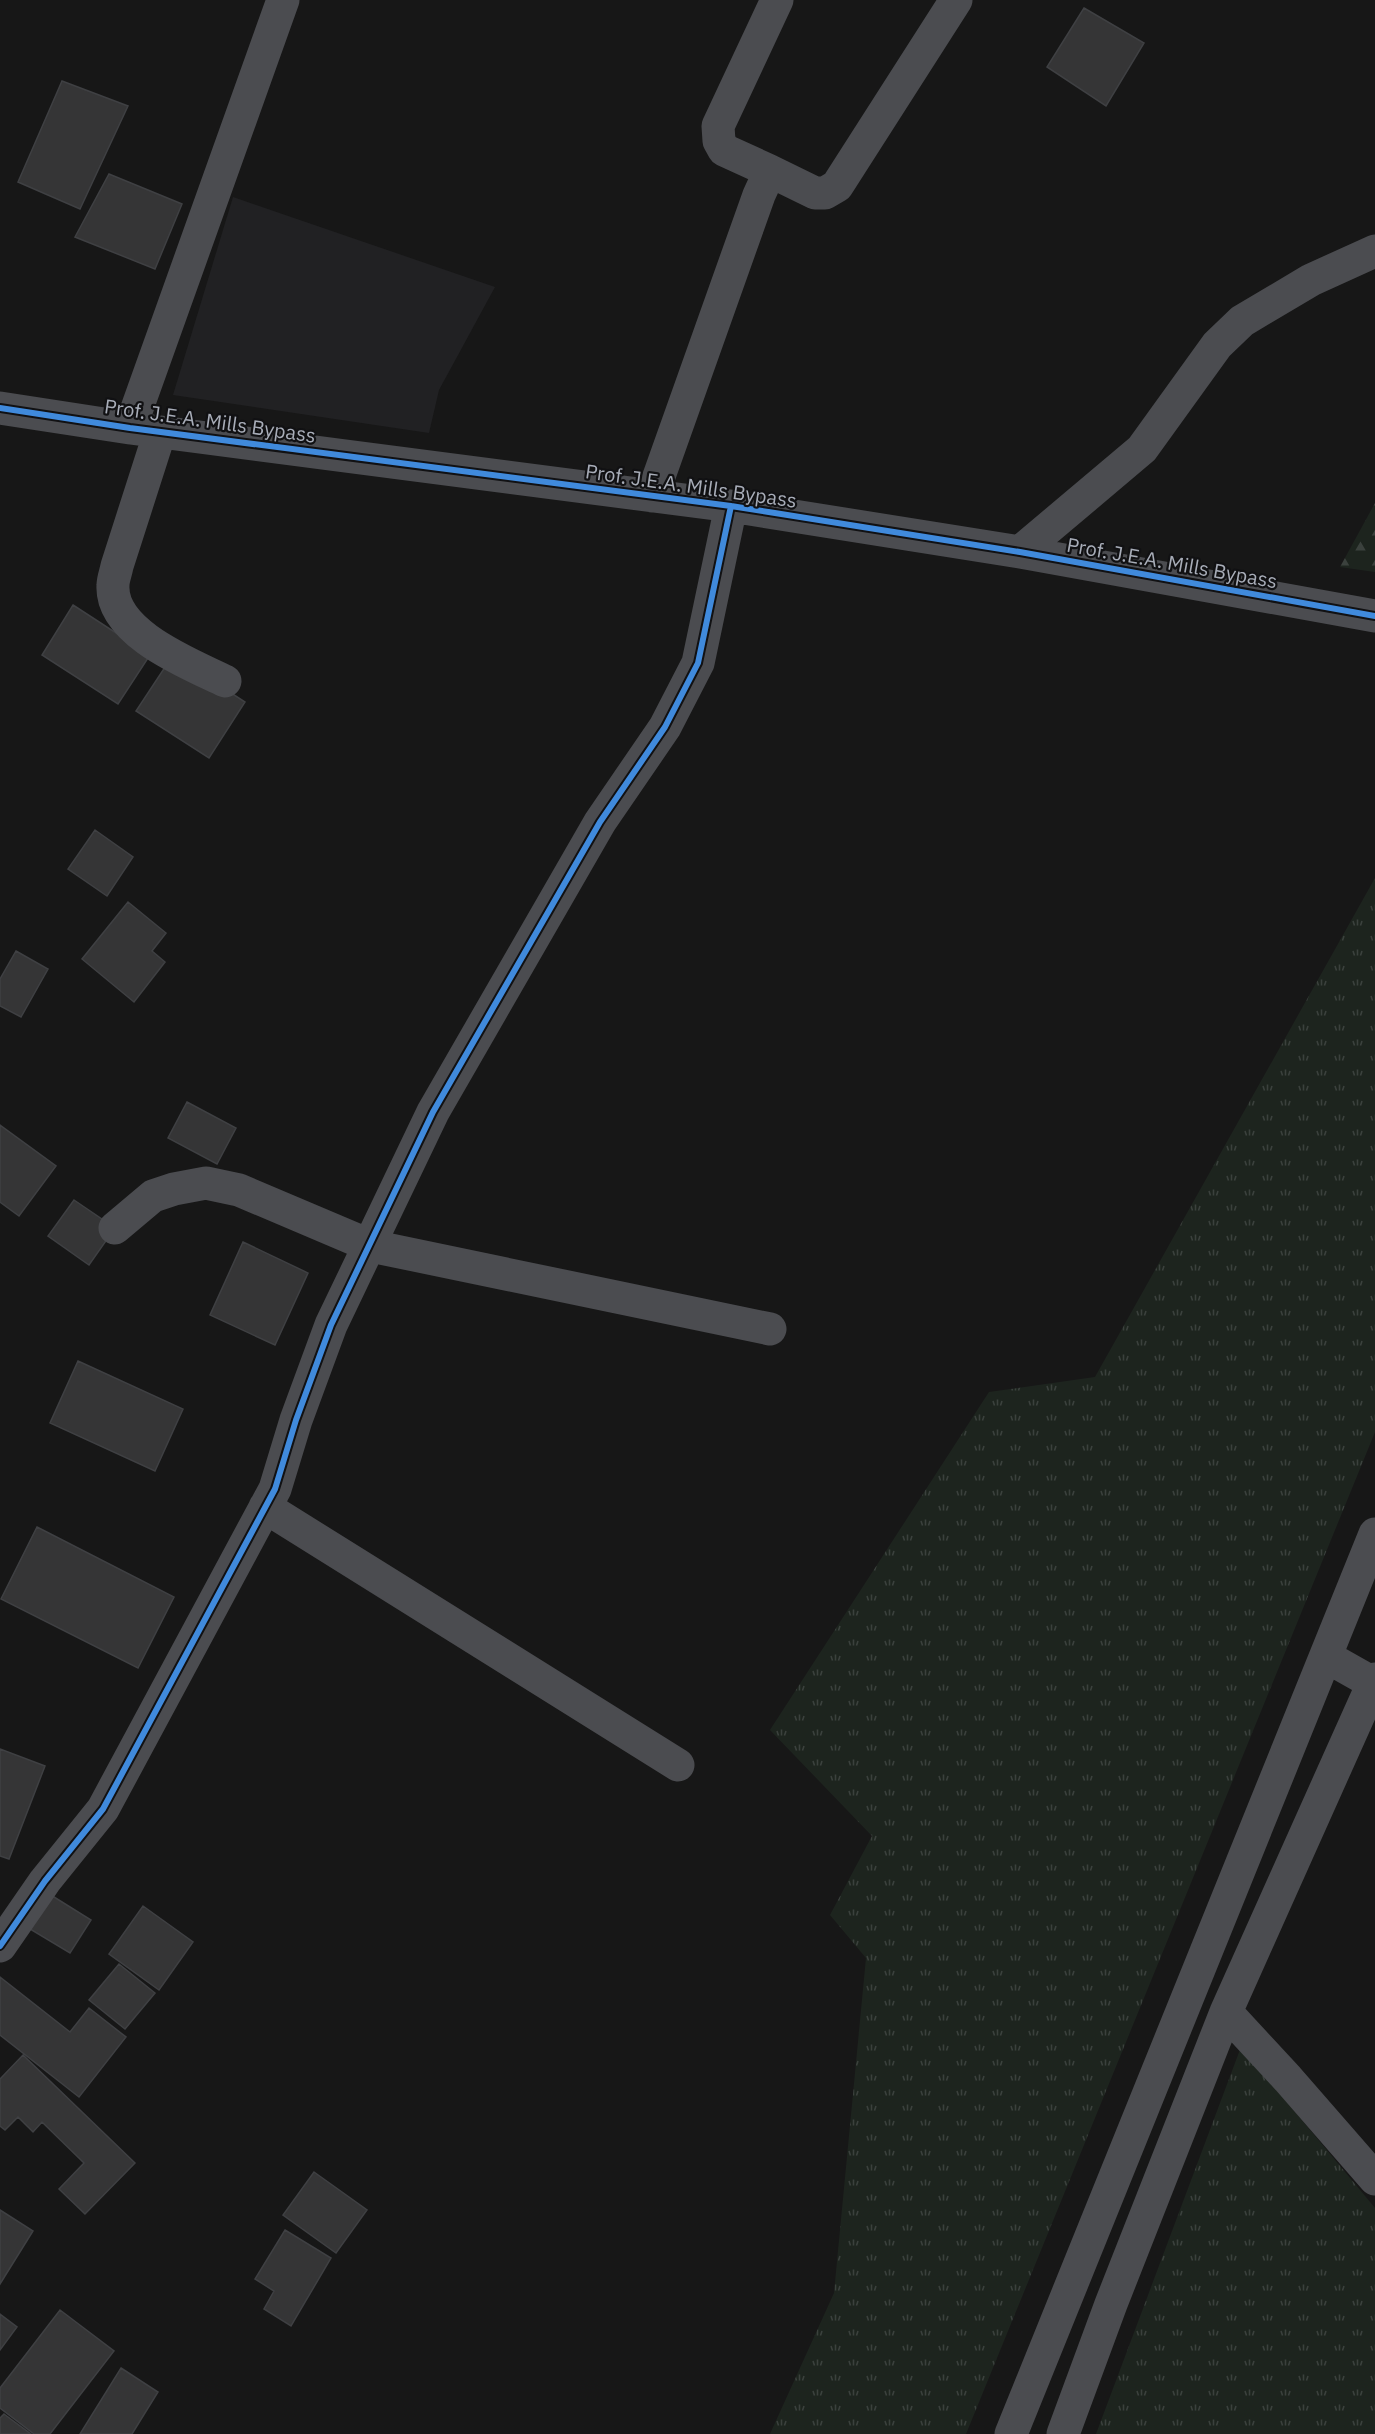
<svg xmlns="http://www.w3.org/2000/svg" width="1375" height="2434" viewBox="0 0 1375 2434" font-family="'IBM Plex Sans',sans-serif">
<defs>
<pattern id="grass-tufts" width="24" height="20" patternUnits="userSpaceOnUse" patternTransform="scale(1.5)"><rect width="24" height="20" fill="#1d241e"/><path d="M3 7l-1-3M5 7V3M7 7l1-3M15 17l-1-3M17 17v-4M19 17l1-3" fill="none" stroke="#3b413d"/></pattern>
<pattern id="forest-firs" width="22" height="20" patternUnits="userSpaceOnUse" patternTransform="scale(1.5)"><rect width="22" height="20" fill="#1d241e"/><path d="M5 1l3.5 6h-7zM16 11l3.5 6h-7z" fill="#3b413d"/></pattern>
</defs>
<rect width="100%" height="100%" fill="#171717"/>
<path fill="#212123" d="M233,197l262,90 -56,103 -10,43 -256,-38z"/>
<path fill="url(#grass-tufts)" d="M1375,878v554l-409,1002h-196l64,-141 32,-335 -36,-43 42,-79 -102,-106 219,-338 106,-15z
M1241,2047l134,161v226h-279z"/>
<path fill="url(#forest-firs)" d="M1375,503v69l-35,-5z"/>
<path fill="#353536" stroke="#3f4043" stroke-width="1.5" d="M1084,8l60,35 -38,63 -59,-39z
M62,81l66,25 -48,103 -62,-27z
M109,174l73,30 -27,65 -80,-32z
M73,605l77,50 -32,49 -76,-49z
M173,655l72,47 -36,56 -73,-47z
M95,830l38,27 -26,39 -39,-27z
M128,902l38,31 -14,18 13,11 -31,40 -52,-43z
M16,951l32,18 -27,48 -21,-11v-27z
M187,1102l49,26 -19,36 -49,-26z
M0,1125l56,41 -37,50 -19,-14z
M74,1200l41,28 -26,37 -41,-29z
M243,1242l65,31 -33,72 -65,-30z
M78,1361l105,48 -28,62 -105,-48z
M37,1527l137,70 -36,71 -137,-69z
M0,1749l45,17 -36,93 -9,-3z
M46,1892l45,28 -21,33 -45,-27z
M143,1906l50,36 -34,48 -50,-36z
M119,1964l36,29 -30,36 -36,-29z
M0,1977l70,55 19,-24 37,29 -47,60 -79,-62z
M23,2055l112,108 -50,51 -26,-25 25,-26 -42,-41 -9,10 -15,-15 -13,13 -5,-4v-47z
M314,2172l53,38 -31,43 -53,-38z
M0,2210l33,21 -33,53z
M285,2230l46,28 -40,68 -27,-17 10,-18 -19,-12z
M60,2310l54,41 -64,83h-16l-34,-26v-20z
M0,2314l17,13 -17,23z
M121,2368l37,24 -26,42h-52z
M4,2414l27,20h-31v-16z"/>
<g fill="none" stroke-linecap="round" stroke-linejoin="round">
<path stroke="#4b4c50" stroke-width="33" d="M770,171l45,22h10l12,-7 119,-186
M0,408l130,20 601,78 289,46 355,64
M130,428l153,-428
M160,432l-43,134c-1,6 -4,13 -4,19 -3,48 77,79 112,96
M652,496l107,-301 11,-24 -46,-21 -5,-9 -1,-15 59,-126
M1020,552l122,-103 75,-104 25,-24 69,-41 64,-29
M115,1228l38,-32 21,-7 32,-6 33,7 132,56 399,83
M265,1507l413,258
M1327,1657l46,26
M0,1946l45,-65 58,-72 172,-320 21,-69 35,-95 102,-213 167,-290 65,-95 33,-64 33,-157
M1226,2012l62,67 87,100
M1011,2434l364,-900
M1063,2434l48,-130 115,-292 149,-333"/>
<g stroke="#111113" stroke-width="10">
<path id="cycleway" d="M0,408l130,20 601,78 289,46 355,64
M0,1946l45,-65 58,-72 172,-320 21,-69 35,-95 102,-213 167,-290 65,-95 33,-64 33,-157"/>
</g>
<use href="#cycleway" stroke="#408adc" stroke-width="6"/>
</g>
<g text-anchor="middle" stroke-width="4.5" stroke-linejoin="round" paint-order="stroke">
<g font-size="20" fill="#a8adb8" stroke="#111113">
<text transform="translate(210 421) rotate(8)" y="7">Prof. J.E.A. Mills Bypass</text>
<text transform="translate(691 486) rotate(8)" y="7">Prof. J.E.A. Mills Bypass</text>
<text transform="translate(1172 563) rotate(10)" y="7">Prof. J.E.A. Mills Bypass</text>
</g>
</g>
</svg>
